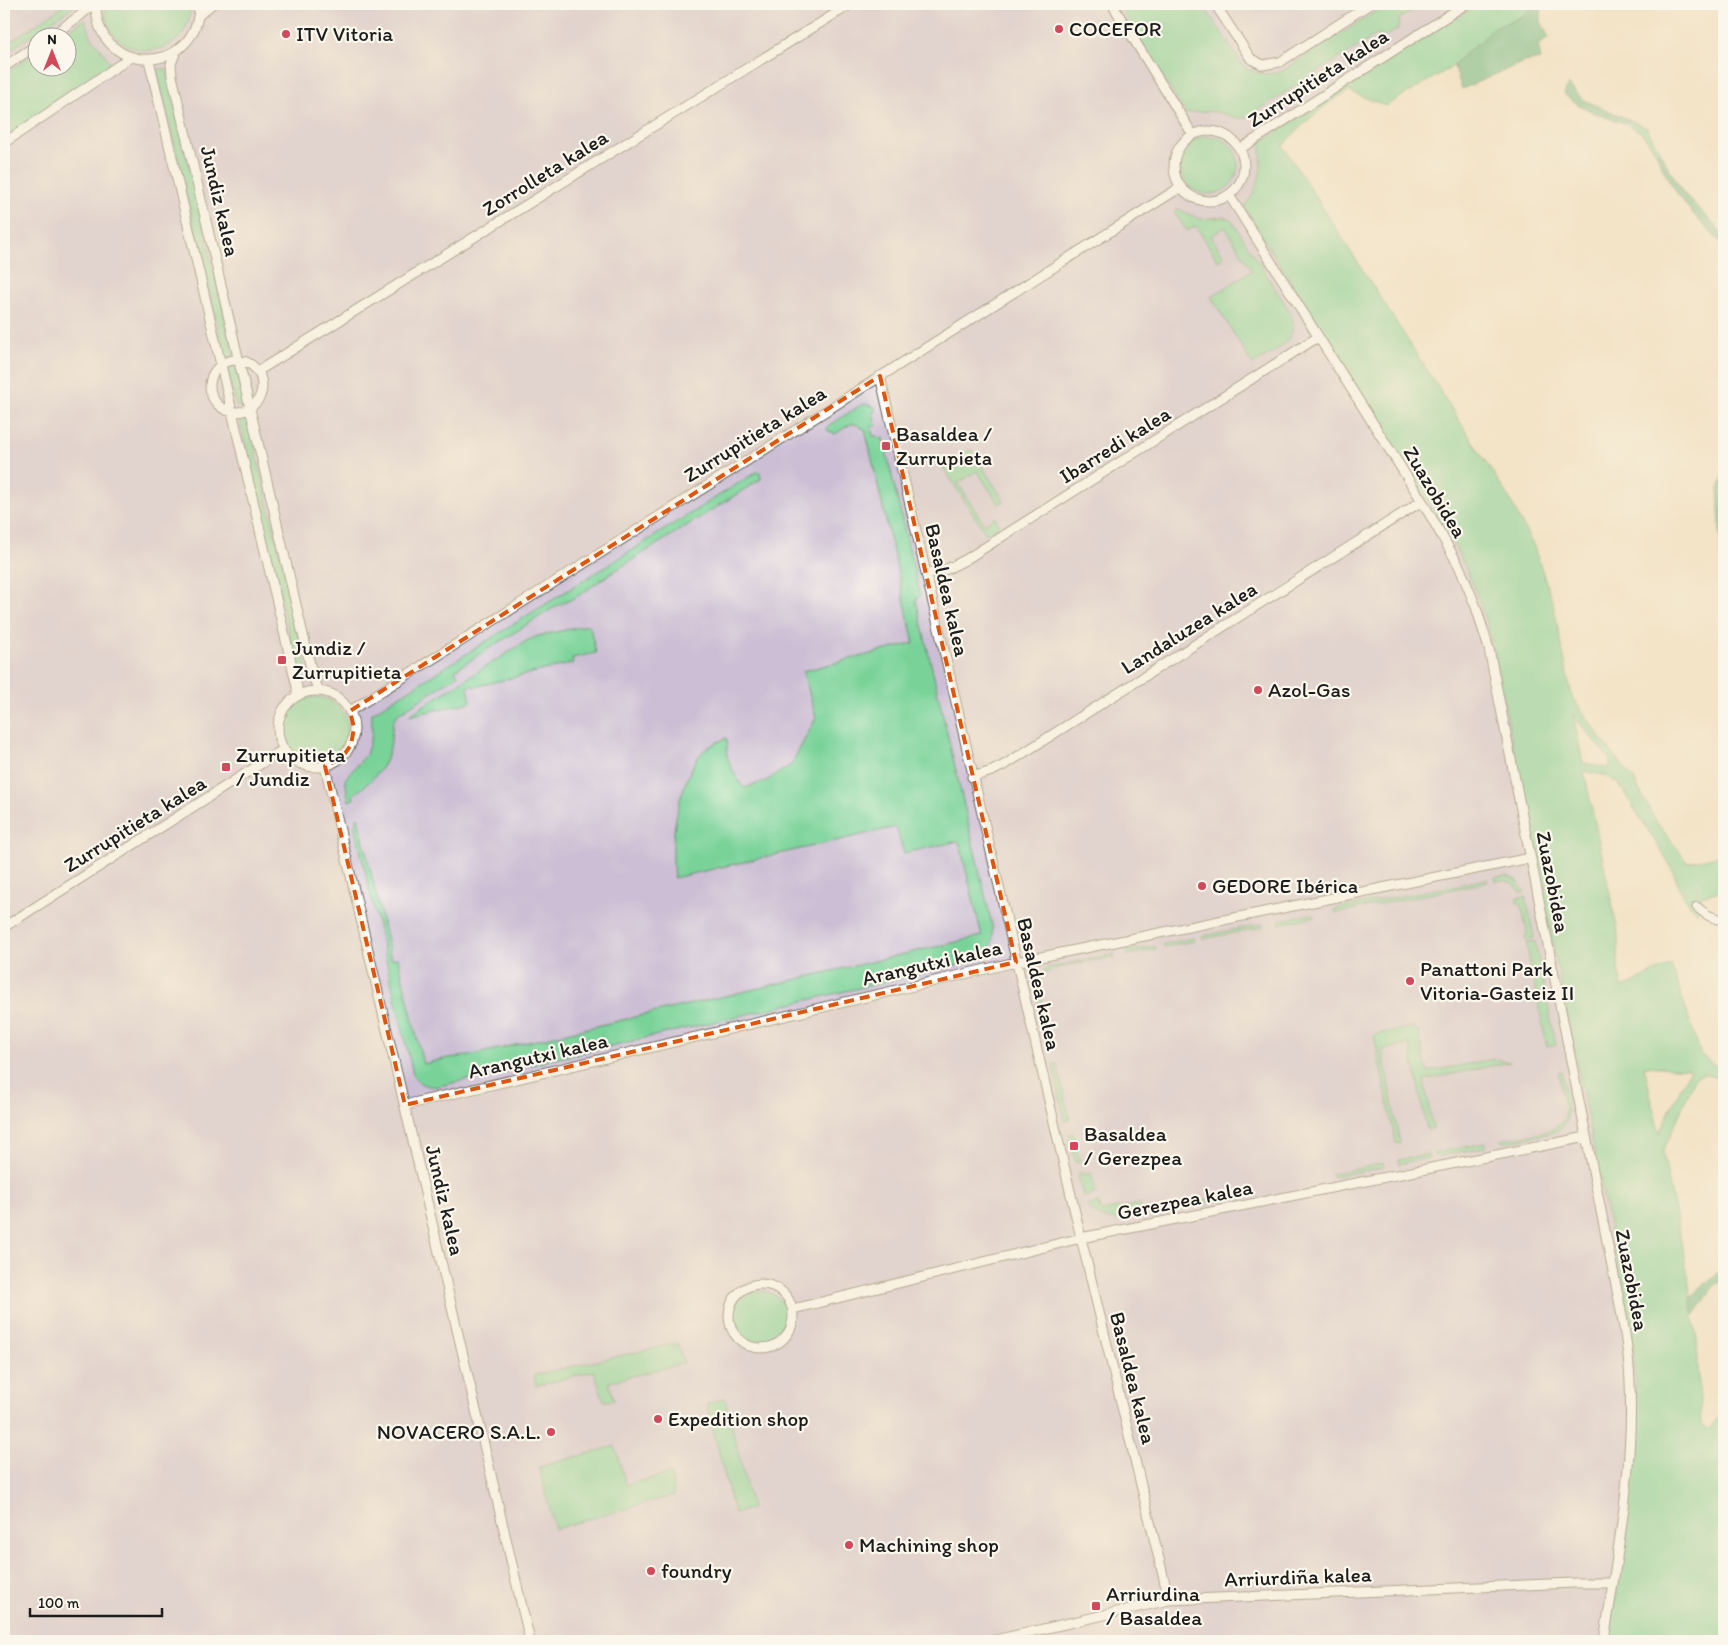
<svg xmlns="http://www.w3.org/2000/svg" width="1728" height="1645" viewBox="0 0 1728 1645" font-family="Itim,sans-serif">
<rect width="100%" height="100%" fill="#fbf7ec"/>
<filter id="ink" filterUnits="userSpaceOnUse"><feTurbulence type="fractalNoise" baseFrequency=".02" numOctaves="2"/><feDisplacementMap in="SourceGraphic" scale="10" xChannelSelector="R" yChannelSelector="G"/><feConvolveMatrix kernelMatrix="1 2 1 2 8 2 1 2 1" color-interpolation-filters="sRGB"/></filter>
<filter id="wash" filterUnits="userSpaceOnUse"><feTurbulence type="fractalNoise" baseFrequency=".0096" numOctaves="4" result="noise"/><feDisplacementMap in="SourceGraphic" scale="20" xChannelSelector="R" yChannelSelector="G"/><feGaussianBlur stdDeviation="1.12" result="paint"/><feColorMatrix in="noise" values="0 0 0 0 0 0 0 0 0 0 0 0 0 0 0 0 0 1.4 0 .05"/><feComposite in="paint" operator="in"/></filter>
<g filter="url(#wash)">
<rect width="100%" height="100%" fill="#f3e3c7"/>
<path fill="#ccbed4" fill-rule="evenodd" d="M4,4h1474l-217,138 1,21 -3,20 -7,14 -8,10 190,305 21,36 13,24 14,38 12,41 139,693 4,84 -5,49 -23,164h-1605zM38,38h30v30h-30z"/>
<path fill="#79d399" stroke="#4a785a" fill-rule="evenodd" d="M66,4h11l-73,50v-8z
M105,4h85c5,61 -88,62 -85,0z
M1118,4h84l42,63c12,7 25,9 38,4l106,-67h36l-25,15 -1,10 -13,8 -9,-2 -131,83c-9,1 -15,-2 -23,-5 -11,-2 -26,-2 -36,1z
M1478,4h56l-13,13 -27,12 -15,14 -15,11 -10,12 -69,40 -36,-15c-25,13 -48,34 -66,55l226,352 25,49 19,56 19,94 37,52 24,29 24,45 31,39 31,-6 4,1 1,33 -23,6 -4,17 -13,-16 -15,-34 -51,-80 -15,-8 -19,-4 34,161v37l4,19 49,-24 30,91 23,17v8l-20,-6 -8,2 -33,76 25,124 9,64 4,85 7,5 16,-19v230h-115l23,-164 5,-49 -4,-84 -139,-693c-7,-26 -15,-53 -26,-78 -9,-21 -22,-41 -34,-61l-190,-305c17,-22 18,-38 17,-65zM1573,715l37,45 -1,8 -26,-5zM1644,1066l46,3 -31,64z
M85,19l6,17 19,26 -2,5 -104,72v-65l33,-23 1,17h30v-30l-10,-1z
M166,68l68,288 -9,2 -68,-288z
M1630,120l17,8 14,26 -5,-2 -14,-19 -17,-10z
M1180 165a29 29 0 1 1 58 0a29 29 0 1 1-58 0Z
M1178,209l22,10 24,-2 7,2 59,93c12,29 -17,40 -37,53l-42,-68 41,-27 -27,-43 -14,9 13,21 -6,4 -22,-35 -9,5 -13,-19z
M232,367h4l9,37 -9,3 -8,-38z
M866,404l9,3 1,3 -3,2 3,14 -5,1 2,9h5l1,2h4l37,157 -4,5 76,325c2,15 1,26 -13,35l-535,125c-13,3 -24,2 -31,-11l-58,-246v-5l3,-6 33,142 7,-1 25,106 25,-6 20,-2 514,-120 -23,-95 -55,12 -8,-26 -222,51c-3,-35 0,-66 13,-99 4,-10 10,-23 19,-30 5,-4 14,-8 20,-11 3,6 0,10 1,16 2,12 10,25 17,34l22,-7 25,-16 25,-47 -13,-47 111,-28 -49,-214 -4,-1c-8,-10 -17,1 -26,6l-8,-4 1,-4 33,-21z
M248,417l60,258 -9,2 -60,-259z
M971,449l33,52 -5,3 -22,-33 -19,12 26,41 11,-7 4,8 -13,9 -43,-67z
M758,471l2,1 1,7 -159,100c-14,11 -27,20 -44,26l-103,65 3,5 -60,39c-9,9 -5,25 -9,37 -6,21 -20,32 -36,44l1,4 -5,2 -4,-22 21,-24 6,-20v-22z
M588,625l2,2 6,26 -24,5 1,5 -99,24 -1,-2 -5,2 3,15 -62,14 3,-3 116,-73 10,-4z
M284 729a32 32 0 1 1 64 0a32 32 0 1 1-64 0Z
M1507,876l9,4 9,12 -4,1c-5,-10 -14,-14 -25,-12l-1,-4z
M1487,879l1,3 -152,31 -1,-4z
M1526,897l8,41 -8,2 -1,-3 2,-4 -6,-30h-4v-5z
M1312,914l3,3 -36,7 1,-4z
M1263,924v3l-60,12 -1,-3z
M1194,938l1,3 -31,6 -1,-3z
M1535,941l21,104 -9,2 -21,-104z
M1155,946l1,3 -29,6 -1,-4z
M1114,954l1,3c-16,3 -68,8 -75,22 -4,8 1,19 3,27l-4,1 -3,-25 10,-14z
M1413,1027l5,4 9,41 67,-13 16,3 -86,18 9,49 -6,1 -17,-86 -28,6 18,93 -4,1 -22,-109z
M1057,1064l13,56 -5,1 -12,-56z
M1561,1071c4,20 18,53 -9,62l-49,10 -3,-3c13,-3 47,-6 56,-13 7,-4 9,-10 9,-17l-7,-38z
M1073,1133l7,29h-5l-6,-28z
M1485,1143l1,4 -51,10 -1,-4z
M1428,1154v4l-29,6 -1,-4z
M1383,1163l1,4 -51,10 -2,-3z
M1082,1172l1,3 8,-2 5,19 -2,2 -11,3 -5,-24z
M1235,1193v4l-60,12 -2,-3z
M1098,1203l2,8 40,-7 3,12c-21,4 -41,9 -56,-10z
M757,1291c18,0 23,7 32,21l-3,17 -9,10 -24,4 -8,-4 -7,-9 -4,-14 3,-15 10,-6z
M677,1343l7,20 -75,19 5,18 -10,1 -10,-30 -58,15 -2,-11z
M725,1398l27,111 -18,4 -27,-109z
M615,1446l11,39 45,-12 3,22 -119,34 -16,-62z"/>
<path fill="#62b581" stroke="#3f684e" d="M1534,4h8l-1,17 8,17 -11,7 3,14 -17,3 -62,27 -8,-23 10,-12 15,-11 15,-15 27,-11z
M1568,84l16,16 46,20 -5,3c-22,-6 -43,-13 -61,-29z
M1656,152l5,2 21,37 42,44v10c-28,-25 -56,-57 -68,-93z
M1724,473v137l-6,-118z
M1724,1267v12l-9,6 -21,31 -3,-20z"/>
</g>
<g filter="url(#ink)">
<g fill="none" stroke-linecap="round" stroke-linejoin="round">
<g stroke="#676258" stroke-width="11">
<path id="minor" d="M96,4c-1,73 103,74 103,0
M1112,4l81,131
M1215,4l36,55 12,6 17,-3 90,-58
M199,15l13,-11
M48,38l33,-23 12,-11
M176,51l-5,13 1,12 141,601 6,14
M149,60l148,627v9
M4,67l34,-23
M1174 166a35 35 0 1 1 70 0a35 35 0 1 1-70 0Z
M4,143l127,-86
M1240,149l226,-145
M1229,195l193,306 37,65 17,41 13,42 117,587c9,48 22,97 24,146 4,86 -13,174 -26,259
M210 386a26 26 0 1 1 52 0a26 26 0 1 1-52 0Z
M258,371l593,-367
M880,376l201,862 88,362
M926,574l21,-5 18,-9 353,-223
M278 729a38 38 0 1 1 76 0a38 38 0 1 1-76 0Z
M350,711l831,-524
M325,766l205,875
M972,777l20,-6 14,-7 416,-263
M1697,907c9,8 16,12 27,13
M4,927l280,-178
M405,1105l611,-143 514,-104
M729 1316a32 32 0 1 1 64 0a32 32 0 1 1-64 0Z
M793,1309l288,-71 505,-101
M991,1641l178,-41 405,-17h38"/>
</g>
<use href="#minor" stroke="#fff" stroke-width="9"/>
</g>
</g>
<path d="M0 0H1728V1645H0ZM880,376l136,586 -611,143 -80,-339 16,-7 10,-14 3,-17 -4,-17z" fill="#f3e3c7" fill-opacity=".55" fill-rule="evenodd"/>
<path fill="none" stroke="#de560d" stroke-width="4" stroke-dasharray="10 6" stroke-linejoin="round" d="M880,376l136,586 -611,143 -80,-339 16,-7 10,-14 3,-17 -4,-17z"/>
<g fill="#d1495b" stroke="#fbf7ec" stroke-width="2">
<circle cx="1059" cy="29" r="5"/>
<circle cx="286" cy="34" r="5"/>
<rect x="881" y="441" width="10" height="10" rx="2.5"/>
<rect x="277" y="655" width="10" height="10" rx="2.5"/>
<circle cx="1258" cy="690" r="5"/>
<rect x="221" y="762" width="10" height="10" rx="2.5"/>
<circle cx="1202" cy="886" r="5"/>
<circle cx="1410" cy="981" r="5"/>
<rect x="1069" y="1141" width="10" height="10" rx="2.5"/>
<circle cx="658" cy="1419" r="5"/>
<circle cx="551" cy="1432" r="5"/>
<circle cx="849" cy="1545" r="5"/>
<circle cx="651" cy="1571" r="5"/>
<rect x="1091" y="1601" width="10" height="10" rx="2.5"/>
</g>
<g text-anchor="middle" stroke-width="4.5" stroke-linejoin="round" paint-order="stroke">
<g font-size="21" fill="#1c1c1c" stroke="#fbf7ec" text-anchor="start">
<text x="1069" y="36">COCEFOR</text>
<text x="296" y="41">ITV Vitoria</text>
<text x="896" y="441">Basaldea /<tspan x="896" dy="24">Zurrupieta</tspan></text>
<text x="292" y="655">Jundiz /<tspan x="292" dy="24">Zurrupitieta</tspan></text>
<text x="1268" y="697">Azol-Gas</text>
<text x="236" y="762">Zurrupitieta<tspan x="236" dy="24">/ Jundiz</tspan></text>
<text x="1212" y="893">GEDORE Ibérica</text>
<text x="1420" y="976">Panattoni Park<tspan x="1420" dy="24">Vitoria-Gasteiz II</tspan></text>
<text x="1084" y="1141">Basaldea<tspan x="1084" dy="24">/ Gerezpea</tspan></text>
<text x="668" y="1426">Expedition shop</text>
<text x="541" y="1439" text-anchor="end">NOVACERO S.A.L.</text>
<text x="859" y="1552">Machining shop</text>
<text x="661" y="1578">foundry</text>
<text x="1106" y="1601">Arriurdina<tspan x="1106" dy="24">/ Basaldea</tspan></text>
</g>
<g font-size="21" fill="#1c1c1c" stroke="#fbf7ec">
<text transform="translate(1318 78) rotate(-33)" y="7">Zurrupitieta kalea</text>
<text transform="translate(545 173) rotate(-32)" y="7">Zorrolleta kalea</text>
<text transform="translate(220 201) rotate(77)" y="7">Jundiz kalea</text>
<text transform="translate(755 434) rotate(-32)" y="7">Zurrupitieta kalea</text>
<text transform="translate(1115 445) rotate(-32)" y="7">Ibarredi kalea</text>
<text transform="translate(1435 492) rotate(59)" y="7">Zuazobidea</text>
<text transform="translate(947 590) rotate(77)" y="7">Basaldea kalea</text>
<text transform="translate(1189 628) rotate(-32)" y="7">Landaluzea kalea</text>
<text transform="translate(135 824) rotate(-32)" y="7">Zurrupitieta kalea</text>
<text transform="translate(1553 882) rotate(79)" y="7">Zuazobidea</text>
<text transform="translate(932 963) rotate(-13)" y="7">Arangutxi kalea</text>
<text transform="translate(1039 984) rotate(77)" y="7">Basaldea kalea</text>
<text transform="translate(538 1056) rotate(-13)" y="7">Arangutxi kalea</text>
<text transform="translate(445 1200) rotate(77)" y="7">Jundiz kalea</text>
<text transform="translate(1185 1200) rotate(-11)" y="7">Gerezpea kalea</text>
<text transform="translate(1632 1280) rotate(79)" y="7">Zuazobidea</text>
<text transform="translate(1133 1378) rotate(76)" y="7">Basaldea kalea</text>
<text transform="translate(1298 1577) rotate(-2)" y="7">Arriurdiña kalea</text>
</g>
</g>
<rect width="1728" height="1645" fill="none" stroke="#fbf7ec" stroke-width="20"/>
<g transform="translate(52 52)"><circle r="24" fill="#fbf7ec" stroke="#a29f99"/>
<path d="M0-4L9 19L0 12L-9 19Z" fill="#d1495b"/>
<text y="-8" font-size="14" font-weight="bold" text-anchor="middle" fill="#1c1c1c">N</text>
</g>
<path d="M30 1608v8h132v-8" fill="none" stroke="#1c1c1c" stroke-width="2.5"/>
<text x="38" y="1608" font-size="15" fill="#1c1c1c" stroke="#fbf7ec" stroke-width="4" paint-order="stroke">100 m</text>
</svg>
